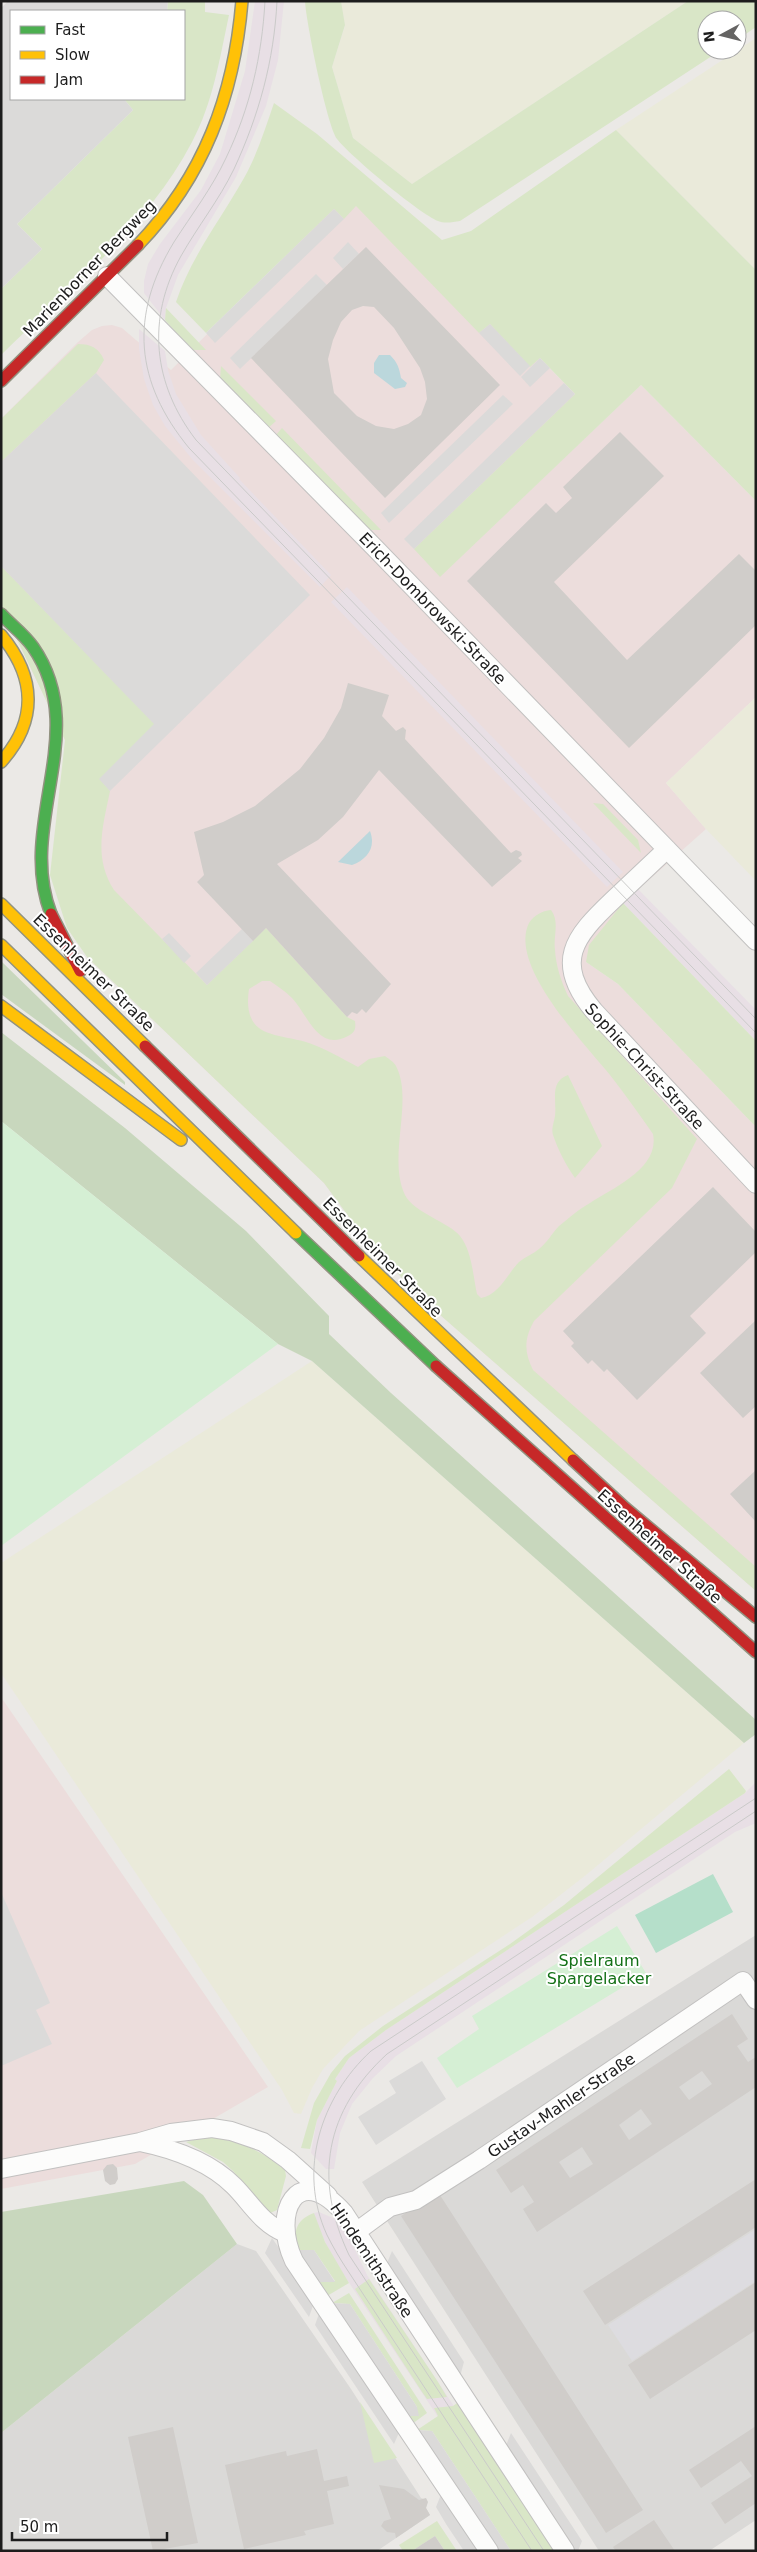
<svg xmlns="http://www.w3.org/2000/svg" width="757" height="2552" viewBox="0 0 757 2552" font-family="'DejaVu Sans',sans-serif">
<rect width="100%" height="100%" fill="#ebe9e6"/>
<path fill="#dad9d7" d="M756,1935v585l-47,31h-110l-237,-369z
M237,2244l19,7 95,138 70,109 6,2 -1,8 4,7 -53,36h-376v-118z"/>
<path fill="#ecdddc" d="M363,179l212,215 -135,182 201,-191 115,116v196l-90,86 40,46 -83,74 -37,59 32,22 138,143v464l-333,-291 -57,-60 -42,-57 -237,-226 -22,-217 -64,-134v-187l77,-77 14,-12 10,-4 10,-1 10,3 49,42z
M1,1697l267,390 -133,77 -134,25z"/>
<path fill="#e8dfe5" d="M255,1h29l-6,59 -12,46 -30,71 -58,98 -12,33 -1,12 -21,-27v-12l4,-17 12,-20 41,-54 19,-36 25,-83z
M139,329l26,22 3,19 8,24 25,41 39,43 -1,1 92,96 -11,12 -128,-128 -27,-33 -12,-21 -9,-26 -5,-30z
M347,587l276,285 -16,15 -276,-285z
M638,889l118,121v31l-133,-138z
M756,1782v41l-21,9 -339,224 -23,22 -21,26 -12,29 -6,36h-8l-15,-16 6,-33 20,-39 -2,-2 14,-21 37,-28 359,-237z
M319,2212l23,10 25,53 183,276 -112,-134 -106,-160 -16,-35 -2,-9z"/>
<path fill="#eaeada" d="M341,1h347l-276,183 -59,-46 -21,-71 13,-41z
M756,38v232l-140,-140z
M756,697v184l-50,-52 -40,-46z
M312,1361l432,382 -158,132 -54,42 -173,114 -36,38 -11,19 -11,26 -7,-1 -12,-23 -281,-417v-110z"/>
<path fill="#d9e6c7" d="M168,1h37v11l24,3c-9,42 -16,88 -37,127 -45,86 -123,146 -191,213v-66l41,-40 -25,-25 116,-114 -9,-11h60v-88h-17z
M305,1h36l4,24 -13,42 21,71 59,46 276,-183h68v26l-19,13v-20h-30v30h14l-261,171c-7,1 -15,3 -22,0 -18,-7 -89,-66 -101,-82 -10,-14 -31,-117 -32,-138z
M274,103l43,31 125,106 29,-9 145,-101 140,140v231l-115,-116 -201,192 -26,-28 161,-155 -35,-36 -10,9 -40,-43 -11,9 -123,-127 -12,13 -10,-10 -128,124 -30,-31c15,-45 45,-83 68,-124 13,-23 21,-49 30,-75z
M166,308l40,42h-15l-26,-30z
M78,344c13,0 21,4 26,16l-8,13 -95,89v-43z
M221,366l55,55 -9,8 -47,-49z
M282,428l99,102h-16l-90,-94z
M1,566l154,158 -55,55 10,12c-7,35 -17,66 4,99l93,95 59,-57 81,89 8,4c1,8 0,11 -7,15 -30,16 -40,-21 -56,-38 -7,-7 -15,-12 -22,-17h-8l-13,8c-2,13 -2,30 10,39 10,8 34,10 47,14 19,6 35,16 52,25l11,-8 16,-3c4,3 9,6 11,10 18,35 -9,91 9,129 8,17 45,28 55,41 12,15 13,40 17,58l4,4c18,-3 27,-25 38,-36 6,-5 14,-8 20,-13 8,-6 13,-16 20,-23 10,-8 20,-17 31,-23 23,-15 70,-35 63,-69 -14,-20 -28,-40 -43,-59 -26,-32 -102,-110 -81,-152 5,-8 13,-12 22,-13 9,12 2,26 4,40 1,16 6,31 13,46l129,143 -25,49 -138,133c-10,18 -10,31 -1,49l223,197v24l-333,-291 -57,-60 -42,-57 -237,-226 -20,-29 -17,-53 15,-135 -64,-134z
M593,803l10,1 35,36 3,13z
M623,903l133,138v86l-138,-143 -32,-22 3,-17z
M568,1075l34,71 -27,32c-9,-13 -17,-28 -22,-43 -2,-7 1,-12 2,-19 2,-16 -6,-34 13,-41z
M729,1769l17,22 -1,2 -359,237 -37,28 -14,21 2,2 -20,39 -7,29 -9,-1 13,-45 17,-30 14,-17 38,-30 127,-82 54,-39z
M205,2137c32,2 56,13 80,33l1,6 -9,34 -9,4 -35,-43 -10,-9 -37,-20z
M314,2213l11,29 24,41 -22,13 -9,-14 17,-1 -21,-31h-18c-2,-18 -1,-30 18,-37z
M369,2279l69,103 9,15 -20,2 -5,-7 -67,-103z
M349,2293l78,120 -15,11 -5,-8 10,-9 -67,-103 -18,-1z
M460,2401l99,150h-48l-79,-120 -15,-1 21,-14 -4,-8 19,-2z
M360,2402l37,56 -23,5z
M437,2521l20,30h-12l-10,-15 -23,15h-9l-4,-6z"/>
<path fill="#c8d7bd" d="M1,961l124,121v3l-124,-91z
M1,1032l124,96 121,103 83,85v18l62,59 365,327v14l-12,9 -432,-382 -34,-17 -277,-223z
M184,2181l19,14 34,49 -236,189v-221z"/>
<path fill="#d5efd4" d="M1,1121l277,223 -277,202z
M617,1926l29,47 -189,115 -20,-30 42,-29 -7,-13z"/>
<path fill="#b5dfca" d="M713,1874l20,38 -77,41 -21,-38z"/>
<path fill="#dbdad9" d="M8,1h160l-1,10h-156v88h113l9,11 -116,114 25,25 -41,40v-281z
M334,209l10,10 -129,124 -9,-10z
M348,242l11,12 -16,15 -10,-11z
M316,274l11,11 -87,84 -10,-11z
M490,324l40,42 -10,10 -41,-43z
M540,358l10,10 -20,19 -9,-10z
M96,373l214,222 -200,196 -11,-12 55,-55 -153,-158v-104z
M564,383l11,11 -161,155 -10,-10z
M503,395l10,9 -124,119 -8,-10z
M242,929l11,12 -46,44 -11,-12z
M169,933l22,23 -7,7 -22,-24z
M1,1892l49,111 -14,7 16,34 -51,22z
M422,2061l24,38 -70,46 -18,-28 38,-24 -7,-12z
M272,2238l43,62 -6,17 -44,-64z
M296,2250h18l21,32h-17z
M392,2251l72,111 -5,18 -74,-112z
M332,2303l18,1 67,103 2,9h-12z
M321,2308l80,120 -7,16 -79,-119z
M417,2430l15,1 79,120h-16z
M511,2433l71,108 -4,10h-7l-66,-103z
M442,2492l39,59h-17l-18,-27 -10,-17z"/>
<path fill="#dddce0" d="M756,2229v52l-124,80 -24,-36z"/>
<path fill="#bbd7dc" d="M379,355h11c8,8 9,13 11,23l6,5 -2,4 -10,2 -21,-16v-10z
M370,831c6,16 -2,28 -18,34l-14,-3z"/>
<path fill="#d0cdca" fill-rule="evenodd" d="M366,247l134,138 -115,113 -134,-140zM363,306l11,1 20,21 26,40 5,14 2,17 -6,16 -13,9 -14,5 -18,-3 -19,-10 -23,-23 -6,-34 5,-19 8,-18 11,-12z
M620,432l44,44 -110,106 73,78 112,-106 17,17v54l-127,123 -162,-167 79,-78 10,10 16,-15 -9,-11z
M348,683l41,12 -7,21 14,15 7,-4 3,3 -1,9 106,114 5,-3 5,2 1,3 -4,3 4,3 -30,26 -113,-117 -36,47 -25,23 -41,24 114,120 -25,29 -4,-4 -5,5 -5,-2 -5,5 -81,-89 -13,13 -56,-59 7,-7 -10,-43 29,-10 32,-16 45,-37 24,-31 17,-30z
M713,1187l43,45v20l-66,64 16,17 -69,67 -30,-31 -3,3 -12,-12 -4,4 -17,-18 3,-3 -11,-12z
M756,1320v86l-13,12 -43,-45z
M756,1470v52l-26,-28z
M732,2014l16,25 -11,7 11,16 8,-5v30l-219,145 -14,-23 11,-7 -11,-17 -12,8 -15,-23zM702,2071l10,13 -23,16 -10,-13zM641,2109l11,15 -23,16 -10,-15zM582,2147l11,17 -23,14 -11,-16z
M113,2164l4,4 1,11 -3,5 -5,1 -5,-4 -2,-11 4,-5z
M756,2179v48l-151,98 -22,-34z
M438,2192l205,318 -37,23 -205,-317z
M756,2282v48l-106,69 -22,-34z
M756,2426v77l-31,21 -14,-21 41,-27 -11,-15 -40,27 -12,-18z
M173,2427l25,116 -45,8 -25,-114z
M317,2449l7,32 23,-5 2,10 -22,5 7,33 -30,7 2,4 -62,14 -19,-84 61,-14 1,5z
M379,2485l25,4 15,11 7,-2 2,4 -2,6 4,7 -34,23 -1,-5 -8,-1 -6,-6 3,-5 7,-2z
M654,2520l21,31h-59l-3,-4z
M435,2536l10,15h-33l9,-6z"/>
<g fill="none" stroke-linecap="round" stroke-linejoin="round">
<g stroke="#c2c1c0" stroke-width="20">
<path id="street" d="M107,276l268,272 381,393
M667,849c-18,17 -36,34 -54,51 -39,37 -60,62 -19,111l162,173
M140,2142c34,7 69,19 94,44 17,17 27,37 51,47
M1,2169l139,-27 31,-9 41,-5 19,3 32,11 25,18 40,36
M356,2232l34,-25 26,-7 63,-40 264,-179 13,19
M489,2551l-195,-290c-23,-48 3,-101 50,-48l221,338"/>
</g>
<g stroke="#929380" stroke-width="14">
<path id="fast" d="M1,614c10,11 23,20 32,33 59,85 -17,177 18,267
M296,1233l140,133"/>
</g>
<g stroke="#929380" stroke-width="14">
<path id="slow" d="M138,245c66,-69 96,-149 104,-244
M1,635c35,42 37,86 0,127
M1,904l144,142
M1,945l295,288
M1,1006l180,134
M359,1256l214,204"/>
</g>
<g stroke="#929380" stroke-width="14">
<path id="jam" d="M1,381l137,-136
M51,914l29,57
M145,1046l214,210
M436,1366l320,286
M573,1460l52,48 131,109"/>
</g>
<use href="#street" stroke="#fcfcfb" stroke-width="18"/>
<use href="#fast" stroke="#4caf50" stroke-width="11"/>
<use href="#slow" stroke="#ffc107" stroke-width="11"/>
<use href="#jam" stroke="#c62828" stroke-width="11"/>
<path stroke="#cacac9" stroke-width="1" d="M265,1c-3,55 -15,107 -39,157 -14,30 -34,56 -52,84 -45,74 -39,140 15,206l567,585
M277,1c-3,60 -18,114 -43,168 -15,31 -36,57 -53,87 -35,63 -28,128 15,184l560,579
M532,2551l-184,-280c-8,-12 -15,-24 -21,-36 -30,-65 -6,-138 44,-184l385,-253
M544,2551l-195,-296c-36,-76 -24,-144 38,-201l369,-243"/>
</g>
<g text-anchor="middle" stroke-width="4" stroke-linejoin="round" paint-order="stroke">
<g font-size="16" fill="#1d1d1d" stroke="#fff">
<text transform="translate(89 268) rotate(-46)" y="6">Marienborner Bergweg</text>
<text transform="translate(433 608) rotate(46)" y="6">Erich-Dombrowski-Straße</text>
<text transform="translate(94 972) rotate(44)" y="6">Essenheimer Straße</text>
<text transform="translate(645 1066) rotate(47)" y="6">Sophie-Christ-Straße</text>
<text transform="translate(383 1257) rotate(45)" y="6">Essenheimer Straße</text>
<text transform="translate(660 1546) rotate(42)" y="6">Essenheimer Straße</text>
<text transform="translate(561 2105) rotate(-34)" y="6">Gustav-Mahler-Straße</text>
<text transform="translate(372 2260) rotate(56)" y="6">Hindemithstraße</text>
</g>
<g font-size="16" fill="#147117" stroke="#fff">
<text x="599" y="1966">Spielraum<tspan x="599" dy="18">Spargelacker</tspan></text>
</g>
</g>
<rect width="757" height="2552" fill="none" stroke="#1d1d1d" stroke-width="5"/>
<rect x="10" y="10" width="175" height="90" fill="#ffffff" stroke="#a5a5a5"/>
<rect x="20" y="26" width="25" height="8" fill="#4caf50" stroke="#a5a5a5"/>
<text x="55" y="35" font-size="15" fill="#1d1d1d">Fast</text>
<rect x="20" y="51" width="25" height="8" fill="#ffc107" stroke="#a5a5a5"/>
<text x="55" y="60" font-size="15" fill="#1d1d1d">Slow</text>
<rect x="20" y="76" width="25" height="8" fill="#c62828" stroke="#a5a5a5"/>
<text x="55" y="85" font-size="15" fill="#1d1d1d">Jam</text>
<g transform="translate(722 35) rotate(263)"><circle r="24" fill="#ffffff" stroke="#a5a5a5"/>
<path d="M0-4L9 19L0 12L-9 19Z" fill="#656463"/>
<text y="-8" font-size="14" font-weight="bold" text-anchor="middle" fill="#1d1d1d">N</text>
</g>
<path d="M12 2532v8h155v-8" fill="none" stroke="#1d1d1d" stroke-width="2.5"/>
<text x="20" y="2532" font-size="15" fill="#1d1d1d" stroke="#ffffff" stroke-width="4" paint-order="stroke">50 m</text>
</svg>
